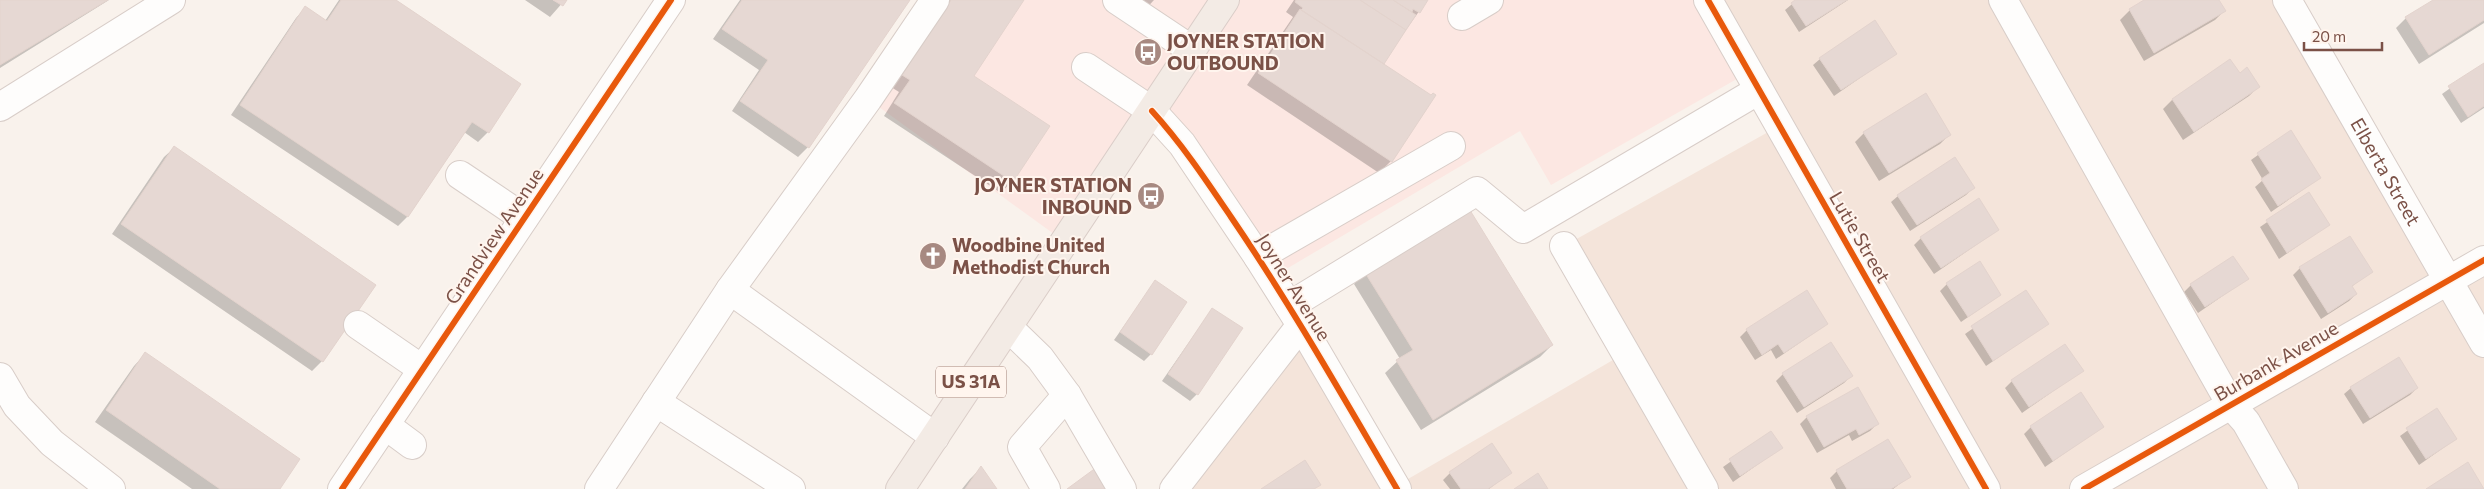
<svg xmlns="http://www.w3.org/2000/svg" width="2484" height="489" viewBox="0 0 2484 489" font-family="Commissioner,sans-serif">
<rect width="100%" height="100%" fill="#f9f2ec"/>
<path fill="#f4e4da" d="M1708,0h579l160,280 37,-20v229h-1310l127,-164 95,161 229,-133 -61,-107 215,-120z"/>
<path fill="#fce7e2" d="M935,0h773l41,72 -198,113 -31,-54 -249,147 -119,-167 -87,131 -197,-143z"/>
<path fill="#0003" d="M0,0h109l-109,68z
M339,0h54l126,84 -31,48 -10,10 -14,-10 -57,85 -9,9 -167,-111 65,-97 9,-10 20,13z
M525,0h40l-15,17z
M740,0h169l-101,147 -10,10 -66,-46 27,-41 -46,-31z
M948,0h74l-50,76 40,105 -11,12 -117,-77 15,-24 -8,-5z
M1124,0h30l-12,13z
M1294,0h133l-45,64 9,97 -12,12 -132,-88 46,-68 -7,-5z
M1797,0h51l-49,32 -14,-22z
M2147,0h71l6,11 -9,9 -71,41 -24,-41 10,-10z
M2435,0h49v23l-65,41 -23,-36 10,-10z
M1896,53l-62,43 -21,-31 7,-6z
M2230,61l9,14 20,11 -10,10 -66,44 -20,-31 9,-9z
M2484,64v44l-23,15 -19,-29z
M2290,132l30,46 -49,34 -16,-25 8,-7 -12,-20z
M1864,133l85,2 -9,9 -61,37 -24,-39z
M174,148l200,137 -52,76 -10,10 -200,-137 52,-77z
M1973,188l-7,7 -56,36 -19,-29 7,-6z
M2308,194l20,31 -49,34 -19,-32z
M1998,230l-64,44 -20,-29 7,-7z
M2300,268l71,4 -20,15 5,7 -7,7 -28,18 -28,-44z
M1365,272l187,73 -12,12 -119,73 -36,-57 15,-14 -46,-75z
M2247,279l-49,34 -14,-21 7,-7z
M1155,282l-4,72 -7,7 -30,-21z
M1947,284l53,11 -39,27 -21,-31z
M2026,291l21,33 -61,42 -21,-32z
M1806,292l21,32 -51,35 -5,-9 -16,10 -15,-23 7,-7z
M1212,309l-15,85 -7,7 -28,-20z
M1830,344l21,32 -7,7 -47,30 -21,-32 7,-7z
M145,354l133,135h-86l-97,-67 39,-56z
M2082,371l-60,42 -17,-25 7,-7z
M2351,388h66l-7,7 -47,29 -19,-30z
M2437,409l19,30 -37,26 -19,-29z
M1807,417l70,7 -7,7 -18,10 -3,-6 -32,18 -17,-29z
M2031,427h71l-57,40 -21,-33z
M1771,433l10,15 -48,34 -10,-15z
M981,468l14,21h-33l8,-10z
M1837,471l72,6 -16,12h-57l-6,-11z
M1450,473h60l-21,16h-39l-7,-9z"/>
<path fill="#e6d8d3" stroke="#e3d3cd" d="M0,0h108l-108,65z
M341,0h55l125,84 -32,49 -17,-11 -64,95 -168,-112 65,-99 22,15z
M553,0h14l-4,6z
M742,0h168l-101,148 -69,-47 28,-41 -46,-31z
M951,0h73l-50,76 76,50 -37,56 -119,-79 16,-23 -8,-5z
M1296,0h64l46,30 -22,34 -83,-54 2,-2 -8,-6z
M1360,0h33l23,15 -10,15z
M1393,0h35l-8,13 -7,-4 -1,3z
M1795,0h52l-41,26 -15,-23z
M2144,0h75l7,11 -72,42 -25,-44z
M2433,0h51v20l-55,35 -24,-38z
M1300,9l131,86 2,-2 3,2 -44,67 -134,-89z
M1875,20l22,34 -56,36 -22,-32z
M2230,59l10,14 7,-6 13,20 -66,45 -22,-33z
M2484,63v43l-16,11 -20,-31z
M1926,93l25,42 -62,38 -26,-41z
M2291,130l30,48 -43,28 -17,-27 9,-6 -13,-20z
M174,146l202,139 -53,77 -202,-138z
M1955,157l20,31 -58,37 -20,-30z
M2309,192l21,33 -43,28 -21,-33z
M1979,198l20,32 -58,38 -21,-31z
M1468,207l85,138 -120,75 -37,-60 17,-10 -49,-79z
M2350,236l23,36 -21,14 5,8 -29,19 -29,-46z
M2233,256l16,23 -44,28 -15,-23z
M1980,261l21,34 -33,22 -22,-34z
M1155,280l32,22 -35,53 -32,-23z
M1807,290l21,34 -44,29 -6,-9 -16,11 -16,-26z
M2026,290l23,34 -56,37 -22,-35z
M1212,308l31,20 -45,67 -30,-21z
M1831,342l22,34 -49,31 -22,-34z
M2065,344l19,27 -55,36 -18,-27z
M145,352l155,107 -20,30h-60l-114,-79z
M2399,357l19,31 -48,30 -20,-31z
M1858,387l21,37 -20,11 -3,-6 -32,18 -18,-31z
M2081,392l23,35 -51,34 -23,-35z
M2437,408l20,31 -31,20 -20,-31z
M1771,431l12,17 -43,28 -11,-17z
M1888,439l23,38 -20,12h-44l-11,-19z
M1492,443l20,30 -24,16h-27l-12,-17z
M1305,460l16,25 -7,4h-53z
M2468,462l16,27h-58z
M981,466l16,23h-32z
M1097,467l17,22h-47z
M1538,473l10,16h-34z"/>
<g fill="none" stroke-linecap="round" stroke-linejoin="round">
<g stroke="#d8cdc8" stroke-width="30">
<g id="minor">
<path d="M1117,0l75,50"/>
<path d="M1708,0l278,489"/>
<path d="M2003,0l228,405 15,17 38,67"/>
<path id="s1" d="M2287,0l197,343"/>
<path d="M1462,16l27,-16"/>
<path d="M1086,67l66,44 30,33 76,113 43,68 96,164"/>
<path d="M0,107l171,-107"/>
<path d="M460,175l64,43"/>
<path d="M1564,246l140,243"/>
<path d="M1258,257l193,-111"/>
<path d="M730,290l205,147"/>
<path d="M1289,306l188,-115 46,38 236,-139"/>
<path d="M358,325l64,44"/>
<path d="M1008,327l32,31 27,37 55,94"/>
<path d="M0,377l17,29 35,37 59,46"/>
<path d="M656,402l135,87"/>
<path d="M385,425l27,20"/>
<path d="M342,489l329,-489"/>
<path d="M599,489l131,-199 138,-191 67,-99"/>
<path d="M1046,489l-24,-42 45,-52"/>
<path d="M1174,489l127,-164"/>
<path d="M2084,489l400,-229"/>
</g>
</g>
<g stroke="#dacdc8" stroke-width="30">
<path id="major" d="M900,489l325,-489"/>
</g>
<use href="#minor" stroke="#fefdfc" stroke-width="28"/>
<use href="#major" stroke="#f3ebe5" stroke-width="28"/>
<g stroke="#fff5ee" stroke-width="9">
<path id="cycleway" d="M1708,0l278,489
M1152,111c30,33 54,69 79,106 60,88 112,180 166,272
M342,489l329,-489
M2084,489l400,-229"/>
</g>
<use href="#cycleway" stroke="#e8590c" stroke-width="6"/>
</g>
<defs>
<g id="bus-disc" transform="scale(1.4375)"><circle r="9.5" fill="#a78981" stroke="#fff5ee"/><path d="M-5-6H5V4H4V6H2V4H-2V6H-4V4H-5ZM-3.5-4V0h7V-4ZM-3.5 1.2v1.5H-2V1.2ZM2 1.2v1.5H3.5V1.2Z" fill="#fff"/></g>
<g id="church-disc" transform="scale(1.4375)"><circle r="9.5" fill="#a78981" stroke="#fff5ee"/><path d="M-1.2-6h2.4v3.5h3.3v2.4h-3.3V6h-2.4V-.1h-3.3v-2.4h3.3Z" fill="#fff"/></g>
</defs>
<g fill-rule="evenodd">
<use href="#bus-disc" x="1148" y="52"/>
<use href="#bus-disc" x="1151" y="196"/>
<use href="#church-disc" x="933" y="256"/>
</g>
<g text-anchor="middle" stroke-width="4" stroke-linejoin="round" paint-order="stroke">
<rect fill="#fff5ee" stroke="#a38279" stroke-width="1" x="936" y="366.5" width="70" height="31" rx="4"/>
<g font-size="18" font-weight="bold" fill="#7b5147">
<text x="971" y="388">US 31A</text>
</g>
<g font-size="19" font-weight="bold" fill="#7b5147" stroke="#fff5ee" text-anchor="start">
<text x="1167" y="48">JOYNER STATION<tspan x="1167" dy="22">OUTBOUND</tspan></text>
<text x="1132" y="192" text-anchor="end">JOYNER STATION<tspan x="1132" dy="22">INBOUND</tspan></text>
<text x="952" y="252">Woodbine United<tspan x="952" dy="22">Methodist Church</tspan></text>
</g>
<g font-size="19" fill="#7b5147" stroke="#fff5ee">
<text dy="7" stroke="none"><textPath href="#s1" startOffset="198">Elberta Street</textPath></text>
<text transform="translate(494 236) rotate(-56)" y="7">Grandview Avenue</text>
<text transform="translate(1860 237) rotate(60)" y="7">Lutie Street</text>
<text transform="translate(1294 287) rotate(58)" y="7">Joyner Avenue</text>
<text transform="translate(2276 361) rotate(-30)" y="7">Burbank Avenue</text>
</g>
</g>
<path d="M2304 42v8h78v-8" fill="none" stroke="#7b5147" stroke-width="2.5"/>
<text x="2312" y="42" font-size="15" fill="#7b5147" stroke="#fff5ee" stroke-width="4" paint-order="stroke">20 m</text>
</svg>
